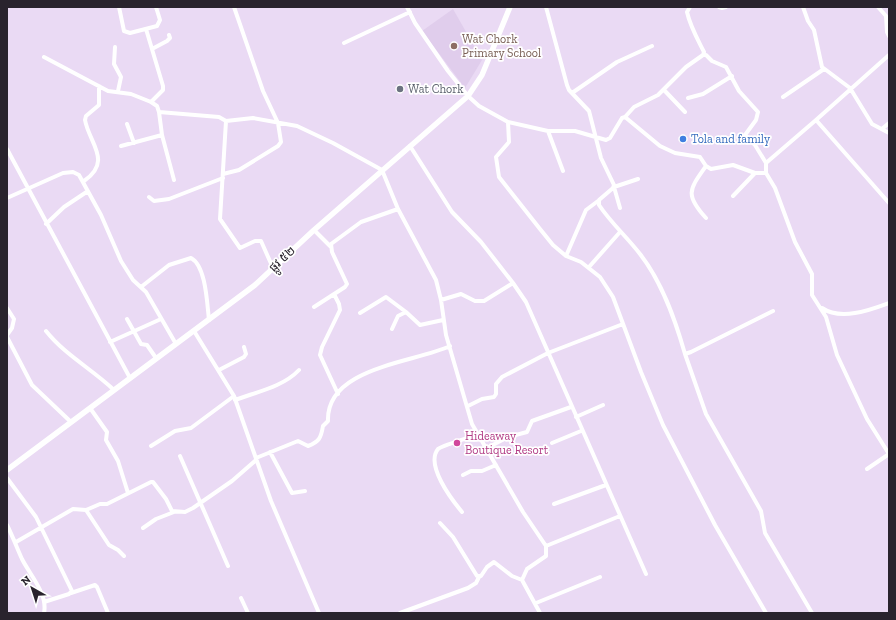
<svg xmlns="http://www.w3.org/2000/svg" width="896" height="620" viewBox="0 0 896 620" font-family="'Zilla Slab','Noto Sans Khmer',serif">
<rect width="100%" height="100%" fill="#eadaf4"/>
<path fill="#e0cdec" d="M453,9l29,51 -17,28 -43,-57z"/>
<g fill="none" stroke-linecap="round" stroke-linejoin="round">
<path stroke="#fff" stroke-width="4" d="M119,7l5,24 6,2 27,-7 3,-6 -4,-13
M407,7l8,16 33,48 20,25 11,10 29,16 40,9h27l31,9 4,-2 12,-20 3,-1 35,29 15,7 25,4 6,9 5,3 22,-4 22,8h11l9,15 20,54 17,32v21l14,22 11,38 30,64 22,35 -22,15
M546,7l21,78 2,5 20,21 12,47 13,27 -1,3 -14,12v5c12,18 28,32 41,49 22,28 35,65 45,100l6,-2 82,-41
M719,7l3,1 4,-1
M803,7l5,14 6,9 8,37 28,21 22,36 17,9
M878,7l8,9 1,16 2,4
M146,29l17,57v4l-12,12 6,4 2,6 60,5 7,4 27,-3 44,8 36,17 49,27 16,39 38,71 5,20 5,35 26,89 51,88 23,34v10l-19,13 -5,11 18,33
M344,43l66,-31
M115,47l-1,17 7,13 -3,14
M152,49l15,-8 3,-3 -1,-3
M703,55h3l6,6 14,6 13,24 19,21 -2,8 -11,15 10,10 11,18
M889,55l-73,65 73,83
M44,57l64,34 23,3 20,8
M664,90l21,22
M572,93l45,-31 35,-16
M783,97l41,-28
M688,98l15,-4 29,-18
M159,112l3,23 12,45
M625,117l9,-10 24,-12 28,-28 17,-12 1,-3c-7,-14 -14,-26 -17,-40l3,-5
M226,121l-6,98 20,29 15,-7h6l12,27
M508,122l1,20 -13,15 3,20 41,52 13,16 13,11 15,6 19,15 13,20 28,75 22,53 52,100 51,88
M127,124l7,19
M883,128l6,-5
M548,131l15,40
M121,146l41,-11
M410,146l42,66 29,30 32,41 13,19 120,272
M7,149l123,229
M766,173v-10l50,-43
M223,174l16,-4 39,-24 3,-4 -3,-19 -15,-32 -29,-84
M84,181c29,-20 5,-38 1,-61l1,-4 13,-11v-19
M733,196l22,-23
M149,197l5,4 15,-2 54,-21
M7,198l56,-25 10,-1 6,3 22,40 20,46 12,19 13,12 30,52
M620,208l-6,-21 24,-8
M706,218c-22,-24 -16,-29 0,-52
M46,224l18,-17 24,-16
M314,230l16,16
M566,256l20,-46 12,-9
M589,267l31,-35
M141,287l28,-22 22,-7c15,8 16,45 18,62
M334,294l5,10 1,6 -18,37 -2,8 18,39
M441,300l20,-6 14,7h9l29,-18
M314,307l31,-20 2,-3 -15,-32 -1,-8 30,-22 37,-13
M7,308l7,11 -2,9 -5,7
M822,308c19,13 48,2 67,-5
M360,313l26,-16 20,15
M127,319l14,25 6,1 9,13
M392,329l6,-13 8,-4 14,13 23,-5
M46,331c19,24 46,38 68,59
M194,331l40,65 37,105 48,112
M7,337l25,48 39,37
M110,342l51,-23
M685,354l21,60 55,97 4,22 47,80
M219,370l25,-13 2,-3 -2,-7
M235,400c21,-8 48,-13 64,-30
M468,406l14,-7 12,-2 2,-3v-10l6,-7 46,-24 75,-29
M90,408l17,24 -1,8 12,21 10,32
M576,417l27,-12
M552,443l29,-12
M151,446l24,-15 16,-3 43,-32
M487,448l21,-11 19,-5 5,-11 39,-14
M270,452l22,41 13,-2
M180,456l48,110
M256,458l42,-17 10,5c11,-4 13,-8 15,-20l5,-5c-2,-54 86,-58 122,-75
M463,475l8,-4h11l14,-6
M7,478l29,39 36,74 -3,3 -25,8
M554,504l52,-19
M86,510l23,35 9,5 6,6
M462,512c-10,-12 -37,-47 -24,-63 3,-3 34,-12 40,-15
M440,523l13,14 24,39h4l6,-9 7,-5 18,14 10,4
M7,525c6,12 10,23 15,34 8,16 26,35 22,54
M143,528l13,-9 18,-7
M16,542l57,-33 13,1 14,-6h7l44,-22h2l13,17 6,12 13,1 8,-4 39,-27 24,-21
M546,546l74,-30
M71,593l24,-8 2,2 11,26
M241,598l7,15
M536,603l64,-26
M400,613l68,-25 8,-5 3,-6"/>
<path stroke="#fff" stroke-width="5.5" d="M7,470l248,-185 59,-55 154,-134 14,-21 28,-68"/>
</g>
<circle fill="#8d6e63" stroke="#fff" stroke-width="1.5" cx="454" cy="46" r="4"/>
<circle fill="#6b7280" stroke="#fff" stroke-width="1.5" cx="400" cy="89" r="4"/>
<circle fill="#3f7fe0" stroke="#fff" stroke-width="1.5" cx="683" cy="139" r="4"/>
<circle fill="#d1479c" stroke="#fff" stroke-width="1.5" cx="457" cy="443" r="4"/>
<g text-anchor="middle" stroke-width="3.5" stroke-linejoin="round" paint-order="stroke">
<g font-size="12" fill="#785e54" stroke="#fff" text-anchor="start">
<text x="462" y="43">Wat Chork<tspan x="462" dy="14">Primary School</tspan></text>
</g>
<g font-size="12" fill="#5b616d" stroke="#fff" text-anchor="start">
<text x="408" y="93">Wat Chork</text>
</g>
<g font-size="12" fill="#366cbe" stroke="#fff" text-anchor="start">
<text x="691" y="143">Tola and family</text>
</g>
<g font-size="12" fill="#29232d" stroke="#fff">
<text transform="translate(282 259) rotate(-43)" y="4">ផ្លូវ ៥២</text>
</g>
<g font-size="12" fill="#b23c85" stroke="#fff" text-anchor="start">
<text x="465" y="440">Hideaway<tspan x="465" dy="14">Boutique Resort</tspan></text>
</g>
</g>
<rect width="896" height="620" fill="none" stroke="#29232d" stroke-width="16"/>
<g transform="translate(32 588) rotate(321)" stroke="#ffffff" stroke-width="3" paint-order="stroke">
<path d="M0-3L7 15L0 10L-7 15Z" fill="#29232d"/>
<text y="-6" font-size="11" font-weight="bold" text-anchor="middle" fill="#29232d">N</text>
</g>
</svg>
